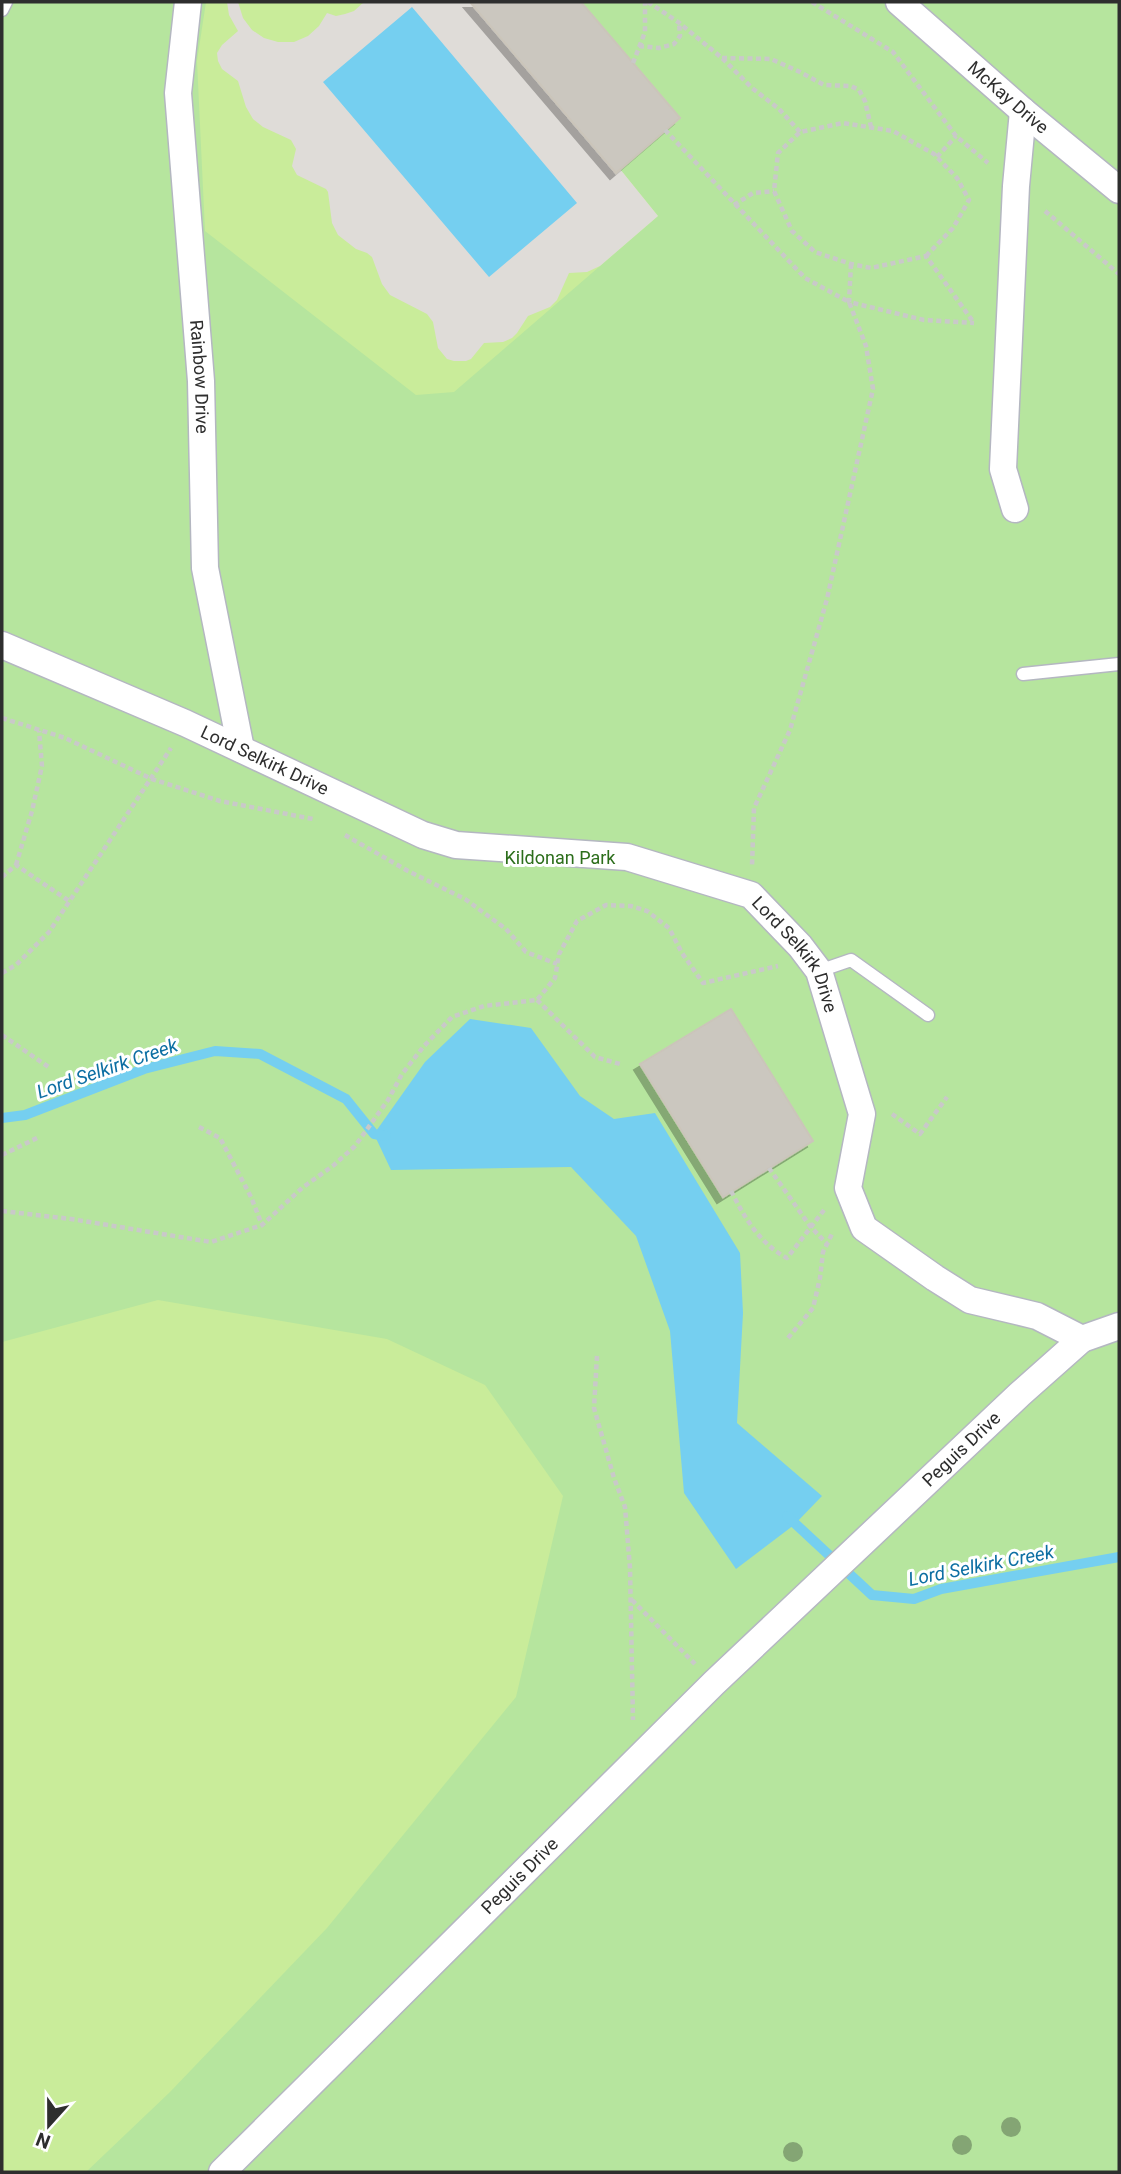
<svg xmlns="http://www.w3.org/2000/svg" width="1121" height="2174" viewBox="0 0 1121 2174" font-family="Roboto,sans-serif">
<defs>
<filter id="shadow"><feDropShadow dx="-6" dy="6" stdDeviation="0" flood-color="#0004"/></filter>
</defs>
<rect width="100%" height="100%" fill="#efe9e1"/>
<path fill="#b6e59e" d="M2,2h1117v2170h-1117z"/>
<path fill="#c9ec9a" d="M206,2h375l99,116 -60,51 38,47 -204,176 -38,3 -211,-164 -8,-170z
M158,1300l229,39 98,46 78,111 -47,201 -189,231 -157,164 -84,80h-84v-830z"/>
<path fill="#dfdcd8" d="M227,2h11l5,16 9,12 12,8 14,4h16l14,-6 11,-10 8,-13 9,3 9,-2 9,-3 10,-9h106l146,170 4,-3 38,47 -58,50 -13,6 -18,1 -12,27 -7,7 -22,9 -11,17 -5,5 -9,4 -19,1 -13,16 -5,2h-12l-7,-2 -9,-11 -5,-26 -6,-8 -37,-19 -8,-11 -10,-27 -5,-4 -11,-4 -18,-14 -6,-12 -4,-31 -2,-3 -29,-14 -5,-9 4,-17 -5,-9 -28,-13 -10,-8 -7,-12 -8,-26 -16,-12 -4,-8 -1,-8 5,-8 16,-14 -9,-16z"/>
<path fill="#75cff0" d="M412,7l165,196 -88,74 -166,-195z
M470,1019l61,9 49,68 34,23 41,-6 85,140 3,60 -6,110 85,73 -28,29 -58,44 -52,-76 -14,-162 -34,-95 -65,-69 -180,3 -17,-36 51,-72z"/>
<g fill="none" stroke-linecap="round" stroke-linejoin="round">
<path stroke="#75cff0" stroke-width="10" d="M2,1118l23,-3 119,-46 71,-18 45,3 86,45 28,35 12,2
M787,1516l85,79 42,4 27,-10 178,-32"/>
</g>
<path fill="#cbc7bf" stroke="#cbc5ba" stroke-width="2" filter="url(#shadow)" d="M470,2h111l99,116 -64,55z
M731,1009l82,132 -90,56 -83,-133z"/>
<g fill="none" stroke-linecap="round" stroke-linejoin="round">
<g stroke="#b4b7c1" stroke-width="15">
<path id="service" d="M2,10l4,-8
M1023,674l96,-10
M819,971l32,-11 77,55"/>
</g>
<g stroke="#b4b7c1" stroke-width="29">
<g id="minor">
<path id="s1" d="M188,2l-10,91 23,288 4,187 36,181"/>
<path id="s2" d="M899,2l124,109 96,79"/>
<path d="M1015,509l-12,-40 13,-283 7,-75"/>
<path id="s3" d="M2,645l183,78 238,112 33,10 171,12 124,38 49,51 19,25 43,143 -14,74 16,40 71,50 35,22 67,16 45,23"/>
<path id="s4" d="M222,2172l492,-489 306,-289 62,-55 37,-13"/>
</g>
</g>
<path stroke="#c9c9c9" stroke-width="4.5" stroke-dasharray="5 3.5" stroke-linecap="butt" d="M648,2l30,20 44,36 30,30 27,21 21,23
M812,2l81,50 63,84 32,27
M639,46l20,2 15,-4 6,-8 -1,-13
M722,58l49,1 29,13 24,13 27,1 8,4 6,11 6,26
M633,63l12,-31v-30
M665,130l140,148 44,24 17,44 7,43 -46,210 -37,131 -36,78 -2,58
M937,157l19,-21
M734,205l19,-12 21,-2
M1045,211l74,63
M926,256l27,-28 16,-28 -12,-22 -23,-24 -41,-23 -50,-8 -43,9 -22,21 -4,38 18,40 23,21 36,12 20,4 55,-12 48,67
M851,264l-2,38 75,18 50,3
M2,718l63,20 87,41 68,22 93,18
M345,835l63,36 57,28 41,30 20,23 31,12
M16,865l16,-54 10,-45 -3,-35
M2,877l14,-12 53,36
M2,973l14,-8 33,-33 122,-184
M537,1000l58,57 25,7
M2,1035l48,33
M892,1114l28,20 27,-37
M199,1127l21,11 31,59 11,28
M2,1155l35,-17
M769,1168l41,58 17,18
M731,1191c14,27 28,52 56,67l37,-48
M2,1211l69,8 140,23 51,-17 40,-37 32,-23 21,-19 33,-46 14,-26 22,-28 28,-29 32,-11 53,-6 18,-22 4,-24 18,-33 29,-16 25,1 16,5 22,17 13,25 21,30 75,-17
M788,1338l25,-30 7,-30 3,-26 10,-20
M597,1356l-3,52 20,70 11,29 5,61 3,152
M632,1600l63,64"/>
<use href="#service" stroke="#fff" stroke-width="12"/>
<use href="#minor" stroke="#fff" stroke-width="26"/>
</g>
<g fill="#84a574">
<circle cx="1011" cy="2127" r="10"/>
<circle cx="962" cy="2145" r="10"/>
<circle cx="793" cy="2152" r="10"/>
</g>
<g text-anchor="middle" stroke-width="6" stroke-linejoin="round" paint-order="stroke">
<g font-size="18" fill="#2e2e2e" stroke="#fff">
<text dy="6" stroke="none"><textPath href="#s2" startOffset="145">McKay Drive</textPath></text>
<text dy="6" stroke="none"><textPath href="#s1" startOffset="376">Rainbow Drive</textPath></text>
<text dy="6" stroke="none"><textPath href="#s3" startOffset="287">Lord Selkirk Drive</textPath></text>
<text dy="6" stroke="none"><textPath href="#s3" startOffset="873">Lord Selkirk Drive</textPath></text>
<text dy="6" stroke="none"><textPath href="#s4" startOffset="1034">Peguis Drive</textPath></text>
<text dy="6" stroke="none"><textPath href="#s4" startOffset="420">Peguis Drive</textPath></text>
</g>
<g font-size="18" fill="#2c6e1b" stroke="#fff">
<text x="560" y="864">Kildonan Park</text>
</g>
<g font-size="19" font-style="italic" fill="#0d6fa3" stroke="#fff">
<text transform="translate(107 1068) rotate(-19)" y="7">Lord Selkirk Creek</text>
<text transform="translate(981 1565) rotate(-11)" y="7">Lord Selkirk Creek</text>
</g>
</g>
<rect width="1121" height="2174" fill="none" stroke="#2e2e2e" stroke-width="7"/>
<g transform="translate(49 2125) rotate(201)" stroke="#ffffff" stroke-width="5" paint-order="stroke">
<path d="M0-5L12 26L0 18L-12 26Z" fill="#2e2e2e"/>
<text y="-10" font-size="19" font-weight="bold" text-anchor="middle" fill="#2e2e2e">N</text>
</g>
</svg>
